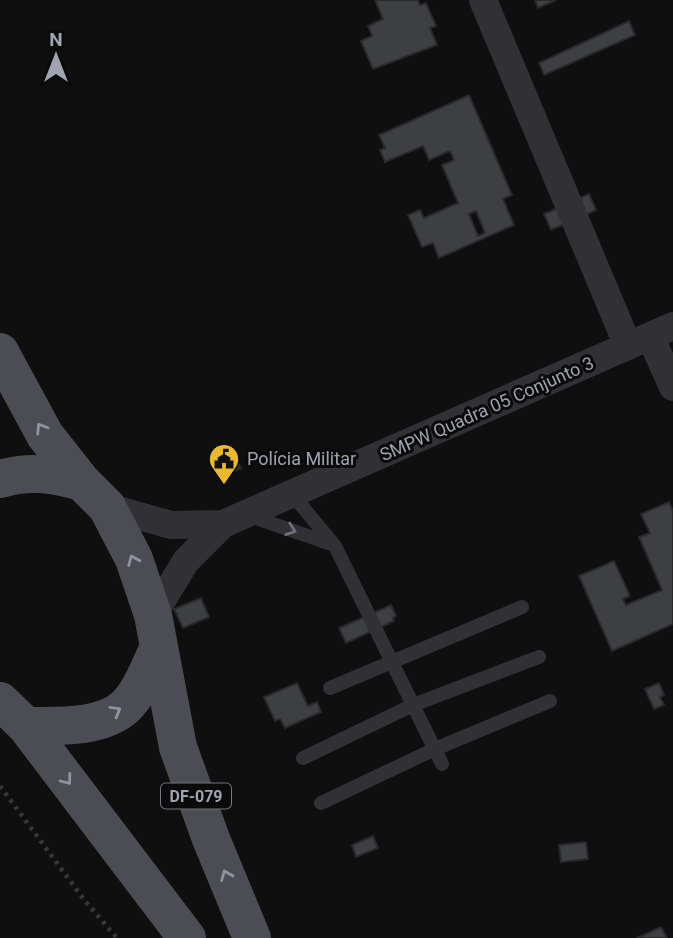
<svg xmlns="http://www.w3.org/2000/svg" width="673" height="938" viewBox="0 0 673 938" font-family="Roboto,sans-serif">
<rect width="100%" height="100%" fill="#0f0f10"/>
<path fill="#3e3f43" stroke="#29292c" stroke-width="2" fill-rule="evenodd" d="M375,0h43l2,5 6,-2 10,23 -6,2 7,17 -64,24 -12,-28 11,-5 -4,-10 15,-7z
M535,0h21l-18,8z
M629,21l6,14 -91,40 -5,-12z
M469,95l43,100 -9,4 11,26 -75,33 -6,-15 -11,4 -14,-32 12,-5 4,8 34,-15 -16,-38 12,-5 -4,-9 -21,9 -6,-14 -38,16 -5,-12 5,-2 -6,-13zM476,211l9,22 -7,3 -9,-22z
M589,194l7,16 -45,20 -7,-16z
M231,450l10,18 -17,8 -6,-21z
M669,502l4,9v113l-61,27 -33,-75 35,-15 16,35 -7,3 3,6 36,-15 -23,-53 11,-4 -9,-19z
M201,598l8,19 -26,11 -9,-19z
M391,605l5,11 -3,2 1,3 -48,22 -7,-15z
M297,683l11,23 9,-4 4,10 -36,16 -5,-9 -5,2 -11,-24z
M659,683l5,12 -4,2 4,8 -10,4 -9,-20z
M373,836l5,12 -22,9 -4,-12z
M586,842l2,17 -27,3 -2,-17z
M661,927l6,11h-30z"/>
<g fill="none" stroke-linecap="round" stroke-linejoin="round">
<path stroke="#36373c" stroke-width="4.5" stroke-dasharray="3.5 5" stroke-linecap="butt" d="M0,786l85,115 32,37"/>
<path stroke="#303035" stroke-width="14" d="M291,493l44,53 107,218
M247,515l87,30
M330,688l192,-81
M303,758l110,-53 126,-48
M321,803l114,-54 115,-48"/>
<path stroke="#303035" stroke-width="28" d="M483,0l145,346
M650,336l23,51
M107,507l64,18 52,-1 450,-198
M153,615l33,-54 37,-37"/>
<path stroke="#4c4d54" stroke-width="38" d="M0,352l45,83 37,47 25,25 27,52 19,56 25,132 33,92 41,99
M0,479c30,-9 52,-5 82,3
M0,701l26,25 161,212
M26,726c30,0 76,3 100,-20 15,-15 23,-38 32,-57"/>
</g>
<defs><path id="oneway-chevron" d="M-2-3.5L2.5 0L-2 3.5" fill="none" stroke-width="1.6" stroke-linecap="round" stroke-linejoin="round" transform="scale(1.75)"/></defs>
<g stroke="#8f939e">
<use href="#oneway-chevron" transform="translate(41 428) rotate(-122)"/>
<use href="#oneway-chevron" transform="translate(133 560) rotate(-113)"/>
<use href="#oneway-chevron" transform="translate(116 711) rotate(-30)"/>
<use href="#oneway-chevron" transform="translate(67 780) rotate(53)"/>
<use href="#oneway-chevron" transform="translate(226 875) rotate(-112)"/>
</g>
<use stroke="#6e7079" href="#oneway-chevron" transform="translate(291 530) rotate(19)"/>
<defs>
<g id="civic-pin" transform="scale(1.575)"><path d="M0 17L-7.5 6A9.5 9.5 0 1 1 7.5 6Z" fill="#ebb92c" stroke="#0a0a0b"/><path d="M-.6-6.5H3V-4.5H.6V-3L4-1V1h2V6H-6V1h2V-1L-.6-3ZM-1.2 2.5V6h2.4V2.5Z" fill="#111"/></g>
</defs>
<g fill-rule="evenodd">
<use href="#civic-pin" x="224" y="459"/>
</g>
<g text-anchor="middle" stroke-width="6" stroke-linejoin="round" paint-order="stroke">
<rect fill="#0a0a0b" stroke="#73767f" stroke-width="2" x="161" y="783.5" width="70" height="25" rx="5"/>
<g font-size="16" font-weight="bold" fill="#a0a4b1">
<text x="196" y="802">DF-079</text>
</g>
<g font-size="18" fill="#a0a4b1" stroke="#0a0a0b">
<text transform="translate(487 409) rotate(-24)" y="6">SMPW Quadra 05 Conjunto 3</text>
</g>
<g font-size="18" fill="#a0a4b1" stroke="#0a0a0b" text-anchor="start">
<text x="247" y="465">Polícia Militar</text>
</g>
</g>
<g transform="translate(56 56)" stroke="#0a0a0b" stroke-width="5" paint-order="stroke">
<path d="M0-5L12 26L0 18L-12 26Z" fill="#a0a4b1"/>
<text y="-10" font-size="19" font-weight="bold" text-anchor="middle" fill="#a0a4b1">N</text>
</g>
</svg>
